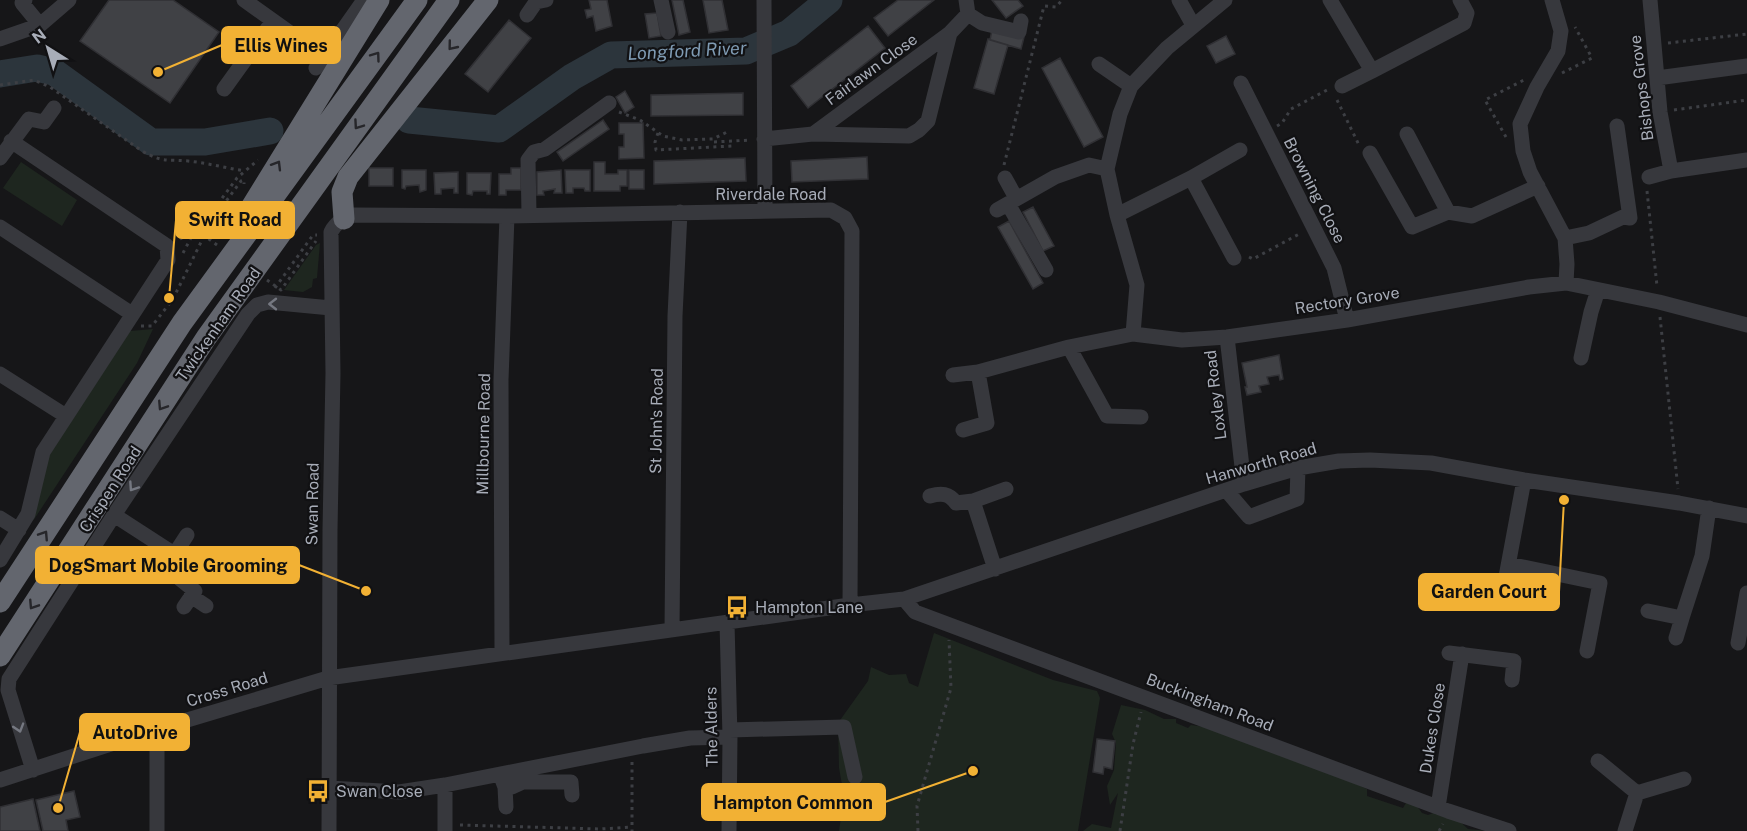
<svg xmlns="http://www.w3.org/2000/svg" width="1747" height="831" viewBox="0 0 1747 831" font-family="'Public Sans',sans-serif">
<rect width="100%" height="100%" fill="#161618"/>
<path fill="#1e261f" d="M21,162l56,38 -15,26 -59,-38z
M320,243l-3,35 -4,1 -1,8 -9,5 -19,-2 32,-45z
M153,329l-16,34 -104,158 15,-64 82,-126z
M934,633l119,47 44,11 3,7 -22,133h-239l5,-35 -5,-28 -1,-45 30,-42 3,-14 18,8 17,-1 3,9 9,4z
M1121,705l24,5 19,9h12v4l12,5 3,-3 48,7 21,17 17,-2 90,42v7l36,12 3,-5 11,3 5,7 6,2 8,-3 17,3 15,14 20,2h-405l9,-7 19,4 7,-35 -8,12 -3,-19 7,-16 2,-27 -4,-9z"/>
<g fill="none" stroke-linecap="round" stroke-linejoin="round">
<path stroke="#2c353c" stroke-width="27" d="M0,74l37,-6 17,4 97,70h54l65,-11
M409,120l90,9 73,-52 39,-22 135,-4 43,-18 40,-33"/>
</g>
<path fill="#404145" stroke="#303034" stroke-width="1.5" d="M109,0h64l46,32 -49,71 -90,-62z
M589,0h18l5,26 -16,5 -3,-15 -6,2 -2,-8 6,-1z
M672,0h11l7,32 -11,3z
M703,0h19l6,30 -19,3z
M898,0h36l-46,36 -14,-18z
M992,0h26l5,6 -17,12z
M657,13l4,23 -12,2 -4,-24z
M509,20l22,18 -43,54 -23,-18z
M868,26l17,22 -77,60 -17,-22z
M992,30l32,7 -3,12 -31,-9z
M1226,36l9,18 -19,9 -9,-17z
M988,39l20,6 -14,49 -20,-6z
M1060,58l43,79 -19,10 -42,-79z
M625,91l9,16 -9,6 -9,-16z
M743,93v22l-92,1v-21z
M603,120l6,9 -46,32 -6,-9z
M619,123h24l1,35 -25,1v-12h5v-13h-5z
M867,157l1,22 -76,3 -1,-21z
M745,158l1,23 -92,3v-23z
M594,162h11v12h13v-4h9v16h-7v5h-26z
M369,168h24v18h-24z
M511,168h10v22h-15v5h-7v-21h12z
M402,170h24v20l-6,2 -1,-7 -13,1 -1,3 -3,-1z
M561,170l1,23h-8l1,-4 -12,2 1,4h-7v-23z
M565,170h25v21h-5l-1,-3h-11v5h-7z
M629,170h15v19h-15z
M458,172v21h-4v-5l-13,1v5h-6l-1,-21z
M467,173h24l-1,21h-3v-3h-14l-1,4 -5,-1z
M1033,207l21,39 -11,5 -20,-39z
M1009,221l34,62 -10,6 -35,-62z
M1279,355l4,24 -3,1 -1,-5 -12,2 2,7 -10,2 2,6 -14,3 -2,-8h2l-5,-24z
M1097,739l18,2 -3,28 -8,-2 -1,7 -10,-2z
M74,791l6,26 -14,3 2,11h-25l-7,-31z
M33,799l7,32h-40v-24z"/>
<g fill="none" stroke-linecap="round" stroke-linejoin="round">
<path stroke="#3d3f44" stroke-width="3" stroke-dasharray="3 4.5" stroke-linecap="butt" d="M1668,43l79,-9
M1562,73l30,-15 -17,-31
M0,85l34,-5 16,7 92,64c22,12 23,8 46,10 19,2 38,7 57,10
M1337,100l22,45
M1674,110l73,-10
M619,112l21,8 23,16 19,4 31,-1 14,-7
M1277,126l5,-3 9,-14 38,-20
M658,133l-3,9 1,8 76,-4
M1506,137l-21,-37 39,-20
M714,142l37,-2
M1004,165l40,-159 12,1 6,-7
M1647,191l10,95
M200,228l12,7 21,-33
M180,239l20,-11 37,-50 21,-18
M217,245l-15,-11 39,-53 3,-1v4
M183,253l11,-21
M1249,257l4,2 48,-26
M267,280l14,10 35,-49
M275,288l38,-53h4
M1660,317l18,172
M141,326h11l21,-27 33,-67
M632,762v69
M460,825l140,4 32,-2
M918,831l-1,-25 34,-118 -2,-48
M1120,831l13,-87 8,-32
M1439,831l4,-7"/>
<path stroke="#37383d" stroke-width="15" d="M25,0l-3,3 18,22
M244,0l80,57
M661,0l7,32
M764,0l1,211
M1179,0l14,25
M1330,0l42,71 -30,15
M1552,0l9,31 -3,20 -21,36 -17,37 3,27 7,21 35,66 2,26 -1,19
M1650,0l10,112 11,59
M968,14l14,9 37,9 2,-11
M527,15l9,-13 10,-2
M0,39l40,-14 29,-25
M1099,64l32,22
M316,68l48,-68
M1372,71l92,-48 3,-10 -7,-13
M1657,78l90,-12
M1241,83l93,185 13,52
M224,89l49,-68
M813,134l96,2 10,-6 9,-9 22,-88 18,-19 -2,-14
M1407,134l41,78
M764,139l49,-5 137,-101
M1370,153l42,74 36,-15 24,4 66,-30
M0,158l29,-39 15,3 10,-14
M1649,177l22,-6 76,-11
M1005,178l11,20
M1191,178l43,80
M1008,204l38,66
M997,210l58,-33 34,-12 18,4
M529,214l-1,-54 6,-8 11,-3 64,-46
M1117,215l74,-37 49,-28
M0,227l132,87
M1565,238l24,-5 34,-16 7,1 -13,-92
M1133,334l4,-49 -20,-70 -10,-46 13,-55 11,-28 36,-38 58,-48
M1227,337l17,147
M1069,347l38,69 34,1
M1581,358l10,-46 7,-22
M0,374l66,42
M953,375l25,-3 91,-25 64,-13 49,6 45,-3 120,-17 182,-33 37,-4 93,19 88,23
M963,430l24,-7 -9,-51
M1226,490l23,27 48,-18 1,-31
M930,496c11,-3 19,-3 26,7l17,-2
M114,515l68,44
M0,518l19,12
M0,560l28,-46 15,-62 125,-192 -1,-14 -156,-105
M1509,564l91,19 -13,68
M995,569l-22,-68 33,-12
M1505,582l19,-102
M191,596l15,10
M904,599l11,13 533,199 61,20
M184,607l11,-16 -15,-12 -6,-24 13,-20
M1648,611l34,7 20,-62 7,-48
M727,623l3,114 -1,94
M672,630l3,-314 5,-104
M1676,638l6,-20
M1738,643l9,-50
M502,653l-1,-273 6,-164
M1449,653l65,8 -2,19
M157,729v102
M730,730l114,-3 11,50
M1598,761l39,32 -12,38
M33,770l-25,-80 1,-11 105,-164 134,-201 9,-9 11,-3 63,6
M502,779l3,8 1,20
M0,780l157,-51 171,-51 522,-73 54,-6 340,-115 54,-16 41,-7 31,-1 61,3 93,17 155,23 68,13
M445,785v46
M505,787h7l11,-5h48l1,13
M329,788l70,4 46,-7 198,-39 47,-8 40,-1
M1637,793l47,-14
M1438,807l24,-153
M329,831l1,-301 3,-157 -2,-141c5,-10 13,-13 22,-17l154,1 324,-6 14,8 7,13 -2,374"/>
<path stroke="#63666e" stroke-width="21" d="M250,209l129,-209
M344,219l-2,-27 6,-15 140,-177
M0,602l182,-279 235,-323
M0,656l206,-318 243,-338"/>
</g>
<defs><path id="oneway-chevron" d="M-2-3.5L2.5 0L-2 3.5" fill="none" stroke-width="1.6" stroke-linecap="round" stroke-linejoin="round" transform="scale(1.5)"/></defs>
<g stroke="#26262a">
<use href="#oneway-chevron" transform="translate(452 46) rotate(129)"/>
<use href="#oneway-chevron" transform="translate(376 56) rotate(-54)"/>
<use href="#oneway-chevron" transform="translate(358 125) rotate(125)"/>
<use href="#oneway-chevron" transform="translate(277 165) rotate(-59)"/>
<use href="#oneway-chevron" transform="translate(162 406) rotate(123)"/>
<use href="#oneway-chevron" transform="translate(44 535) rotate(-57)"/>
<use href="#oneway-chevron" transform="translate(33 605) rotate(123)"/>
</g>
<g stroke="#757881">
<use href="#oneway-chevron" transform="translate(273 304) rotate(-180)"/>
<use href="#oneway-chevron" transform="translate(133 487) rotate(124)"/>
<use href="#oneway-chevron" transform="translate(19 728) rotate(73)"/>
</g>
<defs>
<g id="bus-bare" transform="scale(1.8)"><path d="M-5-6H5V4H4V6H2V4H-2V6H-4V4H-5ZM-3.5-4V0h7V-4ZM-3.5 1.2v1.5H-2V1.2ZM2 1.2v1.5H3.5V1.2Z" fill="#f2b134" stroke="#111113" stroke-width="2.5" paint-order="stroke"/></g>
</defs>
<g fill-rule="evenodd">
<use href="#bus-bare" x="737" y="607"/>
<use href="#bus-bare" x="318" y="791"/>
</g>
<g text-anchor="middle" stroke-width="4.5" stroke-linejoin="round" paint-order="stroke">
<g font-size="16" fill="#a8adb8" stroke="#111113">
<text transform="translate(871 69) rotate(-36)" y="6">Fairlawn Close</text>
<text transform="translate(1641 88) rotate(-97)" y="6">Bishops Grove</text>
<text transform="translate(1315 190) rotate(63)" y="6">Browning Close</text>
<text x="771" y="200">Riverdale Road</text>
<text transform="translate(1347 300) rotate(-9)" y="6">Rectory Grove</text>
<text transform="translate(218 324) rotate(-55)" y="6">Twickenham Road</text>
<text transform="translate(1215 395) rotate(-97)" y="6">Loxley Road</text>
<text transform="translate(656 421) rotate(-89)" y="6">St John's Road</text>
<text transform="translate(483 434) rotate(-89)" y="6">Millbourne Road</text>
<text transform="translate(1261 463) rotate(-16)" y="6">Hanworth Road</text>
<text transform="translate(110 489) rotate(-57)" y="6">Crispen Road</text>
<text transform="translate(312 504) rotate(-89)" y="6">Swan Road</text>
<text transform="translate(227 689) rotate(-17)" y="6">Cross Road</text>
<text transform="translate(1210 702) rotate(21)" y="6">Buckingham Road</text>
<text transform="translate(711 727) rotate(-91)" y="6">The Alders</text>
<text transform="translate(1432 728) rotate(-81)" y="6">Dukes Close</text>
</g>
<g font-size="16" fill="#a8adb8" stroke="#111113" text-anchor="start">
<text x="755" y="613">Hampton Lane</text>
<text x="336" y="797">Swan Close</text>
</g>
<g font-size="18" font-style="italic" fill="#7f9bb3" stroke="#111113">
<text transform="translate(687 51) rotate(-3)" y="6">Longford River</text>
</g>
</g>
<path fill="none" stroke="#f2b134" stroke-width="2" d="M158 72L222 45M169 298L176 220M366 591L299 565M1564 500L1559 592M58 808L80 732M973 771L885 802"/>
<g fill="#f2b134" stroke="#111113" stroke-width="2">
<circle cx="158" cy="72" r="6"/>
<circle cx="169" cy="298" r="6"/>
<circle cx="366" cy="591" r="6"/>
<circle cx="1564" cy="500" r="6"/>
<circle cx="58" cy="808" r="6"/>
<circle cx="973" cy="771" r="6"/>
</g>
<g fill="#f2b134" stroke="#f2b134" stroke-width="2">
<rect x="222" y="27" width="118" height="36" rx="6"/>
<rect x="176" y="202" width="118" height="36" rx="6"/>
<rect x="36" y="547" width="263" height="36" rx="6"/>
<rect x="1419" y="574" width="140" height="36" rx="6"/>
<rect x="80" y="714" width="109" height="36" rx="6"/>
<rect x="702" y="784" width="183" height="36" rx="6"/>
</g>
<g font-size="18" text-anchor="middle" font-weight="bold" fill="#111">
<text x="281" y="52">Ellis Wines</text>
<text x="235" y="226">Swift Road</text>
<text x="168" y="572">DogSmart Mobile Grooming</text>
<text x="1489" y="598">Garden Court</text>
<text x="135" y="739">AutoDrive</text>
<text x="793" y="809">Hampton Common</text>
</g>
<g transform="translate(48 48) rotate(323)" stroke="#111113" stroke-width="4.5" paint-order="stroke">
<path d="M0-4.5L10 22L0 15L-10 22Z" fill="#a8adb8"/>
<text y="-9" font-size="16" font-weight="bold" text-anchor="middle" fill="#a8adb8">N</text>
</g>
</svg>
